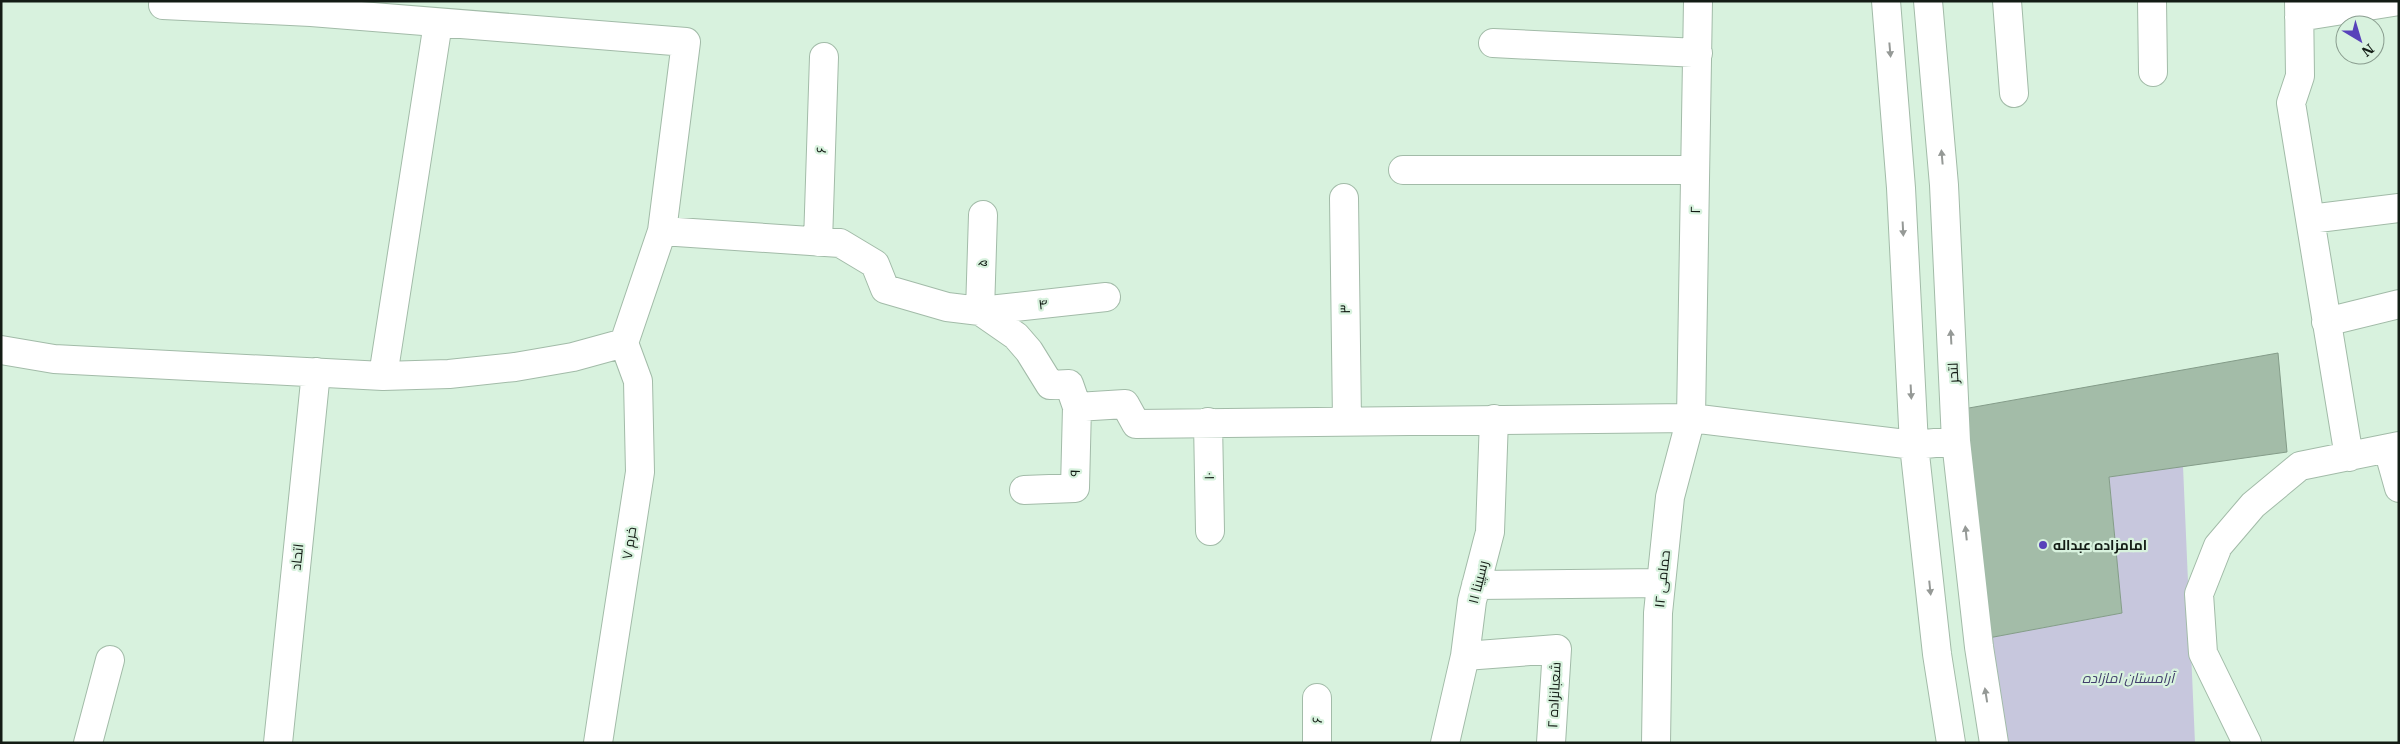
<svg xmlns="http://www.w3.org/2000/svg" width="2400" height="744" viewBox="0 0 2400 744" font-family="'IBM Plex Serif',Cairo,serif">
<rect width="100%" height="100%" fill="#d8f2de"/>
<path fill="#c7c7dd" d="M2183,466l12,277h-194l-18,-104 139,-26 -13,-136z"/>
<path fill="#a3bca8" stroke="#849c89" d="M2278,353l9,99 -178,25 13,136 -139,26 -31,-228z"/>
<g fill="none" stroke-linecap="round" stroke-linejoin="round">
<g stroke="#a2bba8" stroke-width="30">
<path id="minor" d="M1886,1l15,187 13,257 23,209 14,89
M1928,1l16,184 12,256 23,206 15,96
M2007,1l7,92
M2152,1l1,71
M2299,1l1,75 -9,27 58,354
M163,5l148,7 375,30 -24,189
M2299,17l100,-16
M1493,43l205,10
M1403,170h292
M1344,198l3,222
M983,215l-3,96 126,-14
M2310,219l89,-11
M818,242l6,-185
M2326,322l73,-18
M1,350l53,9 329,17 66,-2 66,-7 58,-10 51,-14 38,-112 178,12 35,21 10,25 62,18 33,4 36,25 13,15 21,34 19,-1 8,23 48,-3 11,20 555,-6 223,27 42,-4
M383,376l55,-353
M1208,422l2,109
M2388,449l11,39
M1024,490l51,-2 2,-81
M1476,585l185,-2
M1465,656l92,-7 -6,94
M88,743l22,-83
M278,743l38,-371
M598,743l42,-271 -2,-91 -14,-38
M1317,743v-45
M1445,743l20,-87 7,-55 18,-69 4,-113
M1656,743l2,-130 12,-116 21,-79 7,-417
M2247,743l-44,-90 -4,-59 19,-48 35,-41 47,-39 99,-20"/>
</g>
<use href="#minor" stroke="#fff" stroke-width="28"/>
</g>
<defs><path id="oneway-solid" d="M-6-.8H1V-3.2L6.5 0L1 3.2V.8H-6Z" transform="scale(1.25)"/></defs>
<g fill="#959996">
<use href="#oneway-solid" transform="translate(1890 50) rotate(85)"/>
<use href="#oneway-solid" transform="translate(1942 157) rotate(-95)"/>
<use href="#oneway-solid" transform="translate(1903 229) rotate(87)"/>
<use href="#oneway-solid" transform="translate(1951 337) rotate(-93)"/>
<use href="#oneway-solid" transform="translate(1911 392) rotate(87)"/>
<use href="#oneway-solid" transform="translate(1966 533) rotate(-96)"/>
<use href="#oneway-solid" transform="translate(1930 588) rotate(84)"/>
<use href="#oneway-solid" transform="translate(1986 695) rotate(-99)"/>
</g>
<circle fill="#5842ba" stroke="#d8f2de" stroke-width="2" cx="2043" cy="545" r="5"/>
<g text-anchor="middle" stroke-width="4.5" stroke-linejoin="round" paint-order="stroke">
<g font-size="14" fill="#131c15" stroke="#d8f2de">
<text transform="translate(821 150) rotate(-88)" y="5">۶</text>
<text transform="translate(1695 210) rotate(-89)" y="5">۲</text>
<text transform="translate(982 263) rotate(-89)" y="5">۵</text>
<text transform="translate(1043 304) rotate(-7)" y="5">۴</text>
<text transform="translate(1345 309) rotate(-91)" y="5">۳</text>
<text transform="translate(1953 373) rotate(-93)" y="5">لتحر</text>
<text transform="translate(1075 473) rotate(-88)" y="5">۹</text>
<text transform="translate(1209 476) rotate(-91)" y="5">۱۰</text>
<text transform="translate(629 543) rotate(-81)" y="5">خرم ۷</text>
<text transform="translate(297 557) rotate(-84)" y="5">اتحاد</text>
<text transform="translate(1662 579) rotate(-84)" y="5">حمامی ۱۲</text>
<text transform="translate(1478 582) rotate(-76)" y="5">رسپینا ۱۱</text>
<text transform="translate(1554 695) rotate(-87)" y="5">شعبانزاده ۲</text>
<text transform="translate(1317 720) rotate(-89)" y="5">۶</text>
</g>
<g font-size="14" font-weight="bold" fill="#131c15" stroke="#d8f2de" text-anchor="start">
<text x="2053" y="550">امامزاده عبداله</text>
</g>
<g font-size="14" font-style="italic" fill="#413e6c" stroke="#d8f2de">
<text x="2128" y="683">آرامستان امازاده</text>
</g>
</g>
<rect width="2400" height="744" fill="none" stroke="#131c15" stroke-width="5"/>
<g transform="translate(2360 40) rotate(142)"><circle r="24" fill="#d8f2de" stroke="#899c8e"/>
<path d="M0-4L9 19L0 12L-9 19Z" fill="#5842ba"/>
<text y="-8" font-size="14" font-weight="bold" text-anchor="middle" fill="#131c15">N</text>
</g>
</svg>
